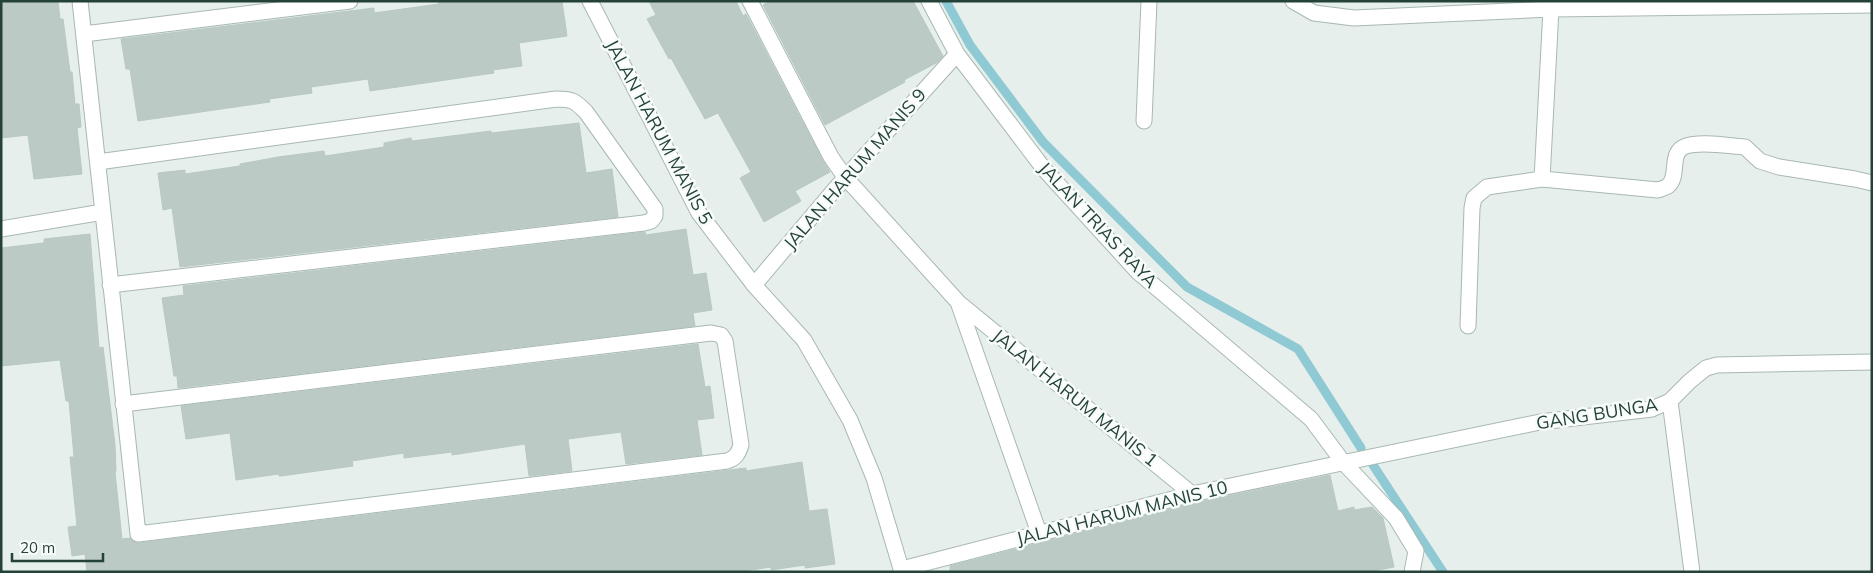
<svg xmlns="http://www.w3.org/2000/svg" width="1873" height="573" viewBox="0 0 1873 573" font-family="Mulish,sans-serif">
<rect width="100%" height="100%" fill="#e6efeb"/>
<g fill="none" stroke-linecap="round" stroke-linejoin="round">
<path stroke="#8ec9d4" stroke-width="9" d="M946,1l24,44 73,97 144,145 111,62 63,99
M1373,465l70,107"/>
</g>
<path fill="#bbcac4" stroke="#b8c9c2" d="M1,1h57l2,18h3l7,53h2l3,32h4l2,23 -4,1 5,46 -48,5 -6,-44 -27,3z
M438,1h124l5,35 -48,7 3,23 -29,4 1,3 -124,18 -2,-12 -57,8 1,6 -43,6 1,3 -132,19 -8,-52h-4l-5,-30 253,-31v5l65,-9z
M649,1h87l7,15 3,-2 77,147 7,11 -35,19 6,10 -37,21 -24,-44 11,-6 -33,-59 -13,6 -34,-61 -2,1 -22,-40 9,-4z
M770,1h143l30,55 -5,6 -34,18 1,2 -80,43 -62,-120z
M579,123l7,50 26,-4 6,48 -438,50 -8,-59 -9,2 -5,-37 27,-3v4l55,-8v-2l38,-7 46,-6 1,5 59,-9v-4l27,-5 1,3 79,-10v2z
M686,229l7,46 13,-2 6,37 -19,3 2,13 -517,62 -1,-12h-3l-12,-78 22,-3 -1,-9 462,-54 1,3z
M90,234l9,114 4,-1 12,98 1,26 -1,1 7,67 8,-1 4,4 5,1 607,-75v3l56,-9 7,49 18,-2 8,55 -30,4v-3l-34,5v-3l-34,5h-650l-2,-18 -13,2 -4,-29 9,-1 -7,-69h4l-5,-56h-3l-6,-41 -59,6v-118l43,-5v-4z
M698,344l7,43 5,-1 4,32 -17,2 5,35 -76,9 -5,-32 -53,7 4,32 -43,5 -4,-32 -73,11v-3l-48,6v-5l-52,8 1,5 -72,10h-2v-2l-43,6 -6,-47 -44,6 -5,-33z
M1330,475l8,36 16,-4v3l18,-3 11,11 11,49 -26,5h-418v-6l244,-63z"/>
<g fill="none" stroke-linecap="round" stroke-linejoin="round">
<g stroke="#a8b8b2" stroke-width="17">
<path id="minor" d="M80,1l58,533 589,-73c9,-3 11,-7 14,-16l-16,-104 -4,-6 -10,-2 -588,71
M590,1l109,212 55,72 50,55 46,80 24,58 28,94
M750,1l81,156 14,20 113,125 81,231
M929,1l28,53 87,115 94,103 173,147 32,43 53,56 20,33 -4,21
M1293,1l21,12 40,5 197,-9 321,-4
M1551,9l-9,170 116,11c3,-1 7,-2 10,-4 12,-10 0,-34 18,-40 15,-5 43,0 59,1l15,14 19,6 76,12 17,4
M84,34l266,-33
M1144,121l5,-120
M98,162l458,-63c17,0 19,2 30,13l69,97v7l-4,5 -7,2 -534,62
M1,229l102,-17
M754,285l82,-97 121,-134
M959,303l233,191
M1468,326l4,-118 2,-10 13,-11 55,-8
M1670,401l22,171
M902,569l290,-75 348,-72 112,-13 18,-8 20,-20 16,-13 11,-3 155,-3"/>
</g>
<use href="#minor" stroke="#fff" stroke-width="15"/>
</g>
<g text-anchor="middle" stroke-width="5" stroke-linejoin="round" paint-order="stroke">
<g font-size="18" fill="#24423a" stroke="#f7fbf9">
<text transform="translate(659 132) rotate(62)" y="6">JALAN HARUM MANIS 5</text>
<text transform="translate(855 169) rotate(-49)" y="6">JALAN HARUM MANIS 9</text>
<text transform="translate(1098 225) rotate(47)" y="6">JALAN TRIAS RAYA</text>
<text transform="translate(1075 398) rotate(39)" y="6">JALAN HARUM MANIS 1</text>
<text transform="translate(1597 414) rotate(-9)" y="6">GANG BUNGA</text>
<text transform="translate(1122 513) rotate(-14)" y="6">JALAN HARUM MANIS 10</text>
</g>
</g>
<rect width="1873" height="573" fill="none" stroke="#24423a" stroke-width="5"/>
<path d="M12 553v8h91v-8" fill="none" stroke="#24423a" stroke-width="2.5"/>
<text x="20" y="553" font-size="15" fill="#24423a" stroke="#f7fbf9" stroke-width="4" paint-order="stroke">20 m</text>
</svg>
